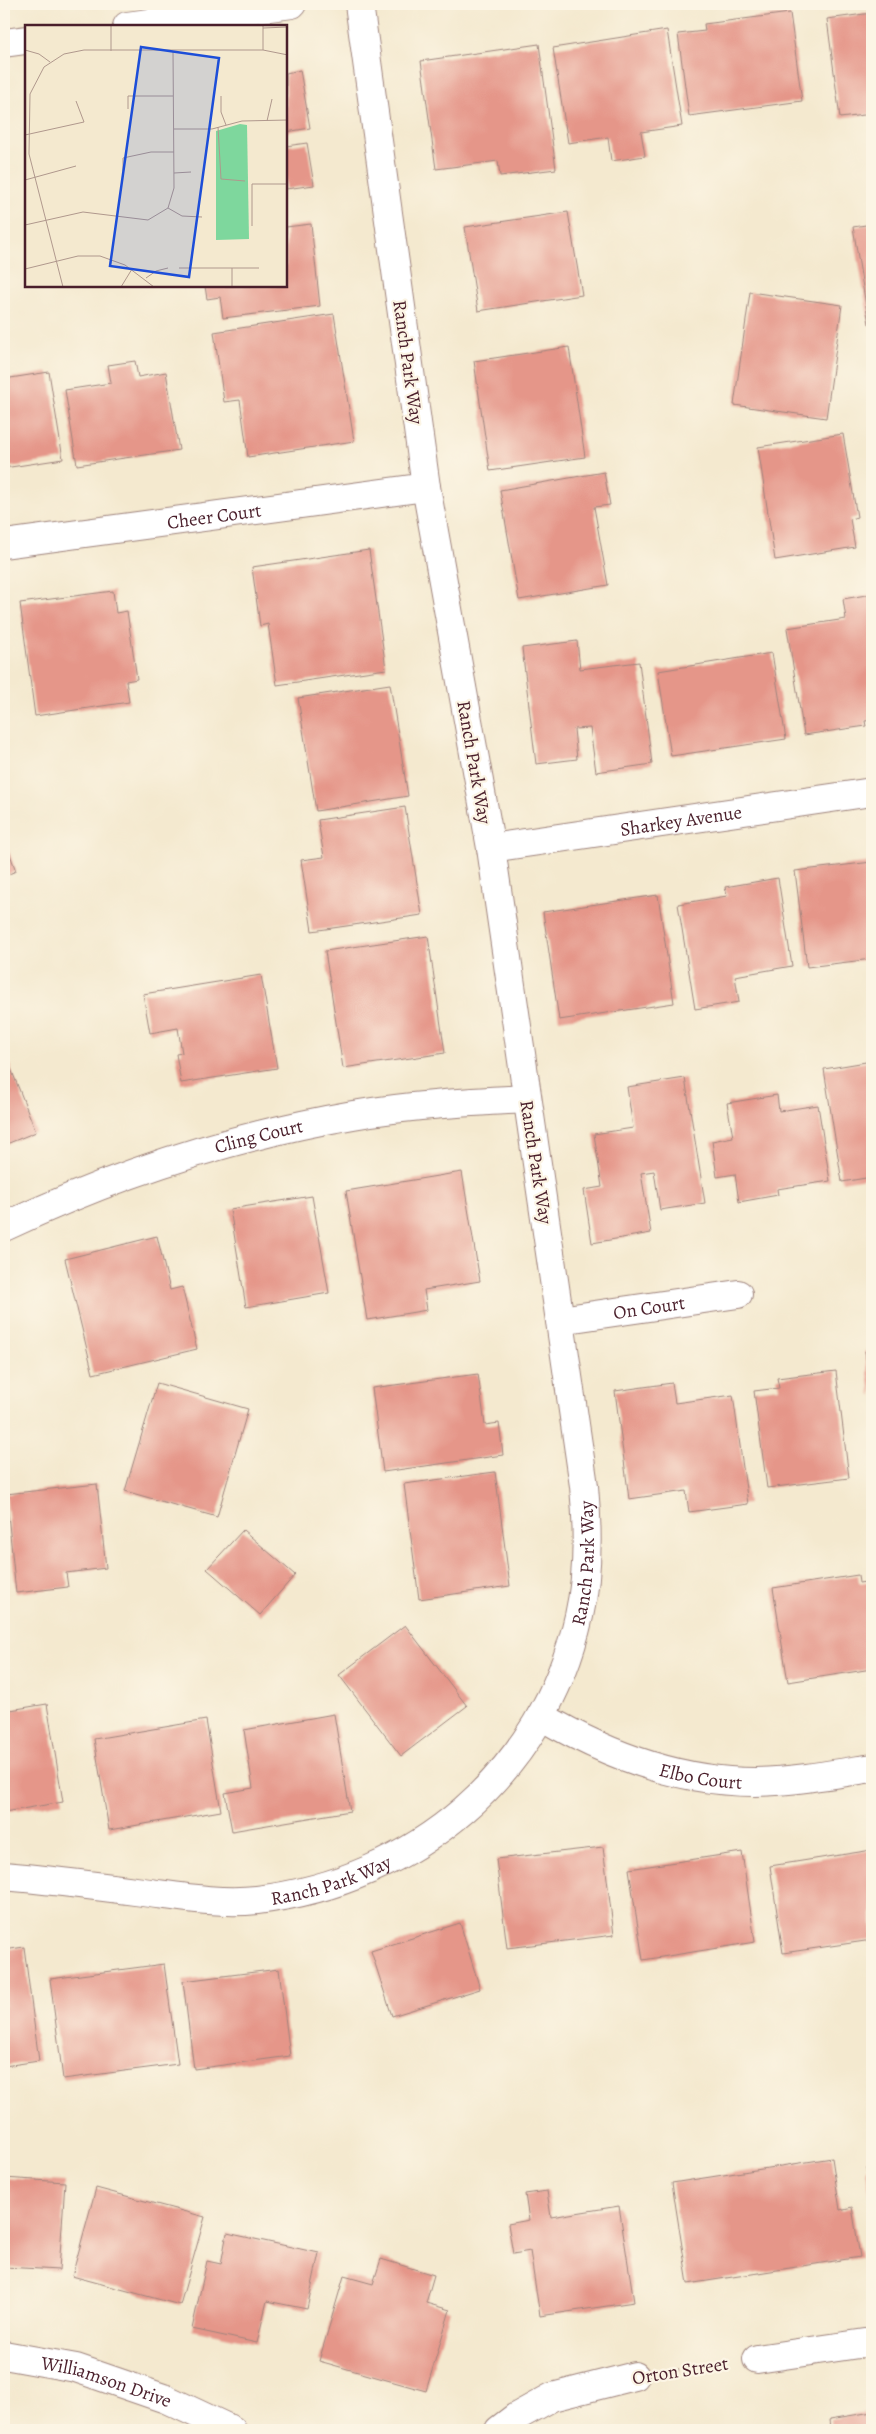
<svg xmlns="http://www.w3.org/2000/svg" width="876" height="2434" viewBox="0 0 876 2434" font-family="Alegreya,serif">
<rect width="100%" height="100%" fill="#fcf5e5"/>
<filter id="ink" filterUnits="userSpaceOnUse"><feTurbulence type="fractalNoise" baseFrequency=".02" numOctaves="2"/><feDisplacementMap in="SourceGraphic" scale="10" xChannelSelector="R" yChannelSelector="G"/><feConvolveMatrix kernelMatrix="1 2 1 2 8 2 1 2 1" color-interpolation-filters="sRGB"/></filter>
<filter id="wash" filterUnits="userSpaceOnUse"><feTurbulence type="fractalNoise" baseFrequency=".0096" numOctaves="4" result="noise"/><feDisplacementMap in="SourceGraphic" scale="20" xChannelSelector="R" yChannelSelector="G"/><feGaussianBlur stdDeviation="1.12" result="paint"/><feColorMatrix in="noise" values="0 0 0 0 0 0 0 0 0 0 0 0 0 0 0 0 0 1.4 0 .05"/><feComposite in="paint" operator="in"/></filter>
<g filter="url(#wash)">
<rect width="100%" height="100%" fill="#f4e9cf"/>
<g id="blocks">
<path fill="#e59689" d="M790,13l12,88 -113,15 -11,-82 27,-3 -1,-7z
M872,13v101l-32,4 -13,-99z
M667,30l15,96 -41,6 4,24 -34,5 -3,-24 -40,6 -15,-95z
M539,44l17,125 -56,7 -2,-15 -62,8 -15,-108z
M300,70l10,58 -24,4v-59z
M307,143l7,42 -28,4v-43z
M568,212l14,83 -104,16 -13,-84z
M311,224l9,82 -97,12 -3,-21 -13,2 -2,-13h81v-59z
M872,224v100h-3l-16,-97z
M4,228l3,13h-3z
M750,292l92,13 -16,113 -92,-13z
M334,314l20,127 -106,16 -8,-57 -16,2 -10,-70z
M569,347l16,110 -95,14 -16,-110z
M135,361l3,16 28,-5 13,78 -102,15 -12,-75 46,-7 -3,-18z
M49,372l14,87 -59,9v-89z
M843,434l14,83 -7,2 5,28 -80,13 -17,-113z
M604,472l6,33 -16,2 14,78 -89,15 -19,-110z
M369,550l17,119 -109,16 -9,-61 -8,2 -8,-59z
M113,591l3,22 11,-2 10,68 -11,2 3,21 -94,14 -15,-113z
M872,594v126l-7,1 1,5 -62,9 -17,-107 59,-9 -3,-20z
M577,641l3,28 59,-7 13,102 -56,8 -6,-44 -16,1 3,30 -41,5 -14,-116z
M772,653l14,86 -115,17 -13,-85z
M390,684l18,112 -92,15 -18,-113z
M405,807l17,108 -110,16 -11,-71 23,-3 -6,-37z
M4,838l12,33 -12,5z
M872,862v97l-65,8 -12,-96z
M778,878l14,88 -57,10 4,26 -44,7 -17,-105 49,-8 -2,-9z
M658,895l16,108 -115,17 -16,-108z
M428,936l17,117 -102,15 -18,-117z
M261,975l16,93 -96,15 -5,-29 6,-1 -4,-25 -28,5 -7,-39z
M4,1051l32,81 -32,13z
M872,1061v116l-30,5 -18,-113z
M685,1078l20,125 -45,7 -6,-39 -13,2 10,60 -59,10 -8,-53 18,-3 -8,-53 39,-6 -6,-41z
M777,1095l2,16 39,-6 12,76 -53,8 1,6 -39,7 -4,-28 -18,3 -5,-36 21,-4 -6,-34z
M462,1172l18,109 -56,9 3,20 -60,10 -21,-129z
M312,1196l17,97 -83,14 -16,-98z
M157,1236l13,54 12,-3 15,62 -104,25 -28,-115z
M872,1350v45h-1l-6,-44z
M836,1371l13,107 -82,10 -13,-97 25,-3 -2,-10z
M478,1374l7,51 14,-2 4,32 -120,17 -11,-84z
M157,1383l91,26 -31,108 -92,-26z
M672,1383l3,20 58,-8 15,109 -59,8 -3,-21 -57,8 -14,-108z
M495,1472l15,114 -91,13 -15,-115z
M97,1484l9,84 -40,5 2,14 -52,6 -10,-99z
M243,1530l52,45 -35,40 -53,-46z
M858,1575l1,8 13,-2v88l-84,13 -15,-94z
M405,1625l62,81 -66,50 -62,-81z
M47,1704l16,98 -59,10v-101z
M334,1714l16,97 -118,20 -7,-38 28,-5 -9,-58z
M206,1720l15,91 -112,19 -15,-91z
M603,1847l11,88 -107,13 -11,-89z
M872,1850v90l-89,13 -13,-87z
M742,1852l13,90 -112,18 -14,-91z
M460,1923l20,66 -88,27 -21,-65z
M24,1947l15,114 -35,5v-116z
M164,1964l14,100 -115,15 -13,-100z
M279,1969l11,87 -96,13 -11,-88z
M832,2158l8,52 12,-3 8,50 -172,27 -16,-101z
M872,2168v34h-1l-5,-33z
M4,2178l61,4 -6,88 -55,-3z
M96,2188l109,29 -25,88 -108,-29z
M547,2191l4,26 68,-11 15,96 -94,14 -10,-65 -17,3 -5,-30 21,-4 -4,-26z
M227,2233l92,20 -12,56 -40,-8 -10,42 -65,-14 15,-68 14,3z
M381,2259l53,16 -8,28 24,7 -24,81 -107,-30 25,-85 29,8z
M872,2412v18h-41l-1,-11z"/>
</g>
</g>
<g filter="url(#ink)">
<use href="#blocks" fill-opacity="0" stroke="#9f847d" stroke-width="1"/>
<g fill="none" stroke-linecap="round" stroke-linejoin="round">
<g stroke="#9f847d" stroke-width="30">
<g id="minor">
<path d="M127,26l165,-22"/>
<path d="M4,43l22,-3"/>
<path id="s1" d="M4,544l422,-57"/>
<path id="s2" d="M491,848l381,-56"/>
<path id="s3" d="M4,1227c112,-53 228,-91 349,-112 58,-10 116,-13 174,-16"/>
<path id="s4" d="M560,1320l178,-26"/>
<path id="s5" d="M541,1716c66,39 137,66 214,66 40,-1 79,-8 117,-14"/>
<path id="s6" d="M4,1876c46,4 93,10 139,16 38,5 76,12 114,8 158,-19 287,-127 322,-284 10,-43 9,-87 5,-130l-93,-638 -65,-361 -67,-483"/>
<path id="s7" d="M4,2355l72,13 90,31 66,31"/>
<path d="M757,2359l115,-17"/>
<path d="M499,2430l17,-13 36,-20 83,-21"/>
</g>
</g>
<path stroke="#9f847d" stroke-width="3" stroke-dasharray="1 4" stroke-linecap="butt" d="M668,2371l55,-7"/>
<use href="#minor" stroke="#fff" stroke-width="28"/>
</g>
</g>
<g text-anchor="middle" stroke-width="4.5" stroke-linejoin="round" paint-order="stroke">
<g font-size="19" fill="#4a1f2b" stroke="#fcf5e5">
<text transform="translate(409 362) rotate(82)" y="7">Ranch Park Way</text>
<text dy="7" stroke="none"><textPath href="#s1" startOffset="212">Cheer Court</textPath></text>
<text transform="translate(475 762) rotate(80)" y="7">Ranch Park Way</text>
<text dy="7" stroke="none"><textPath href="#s2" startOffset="192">Sharkey Avenue</textPath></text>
<text dy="7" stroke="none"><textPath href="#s3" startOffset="271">Cling Court</textPath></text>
<text transform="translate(537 1162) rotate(81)" y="7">Ranch Park Way</text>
<text dy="7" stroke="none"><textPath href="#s4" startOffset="90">On Court</textPath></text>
<text dy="7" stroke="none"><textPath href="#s6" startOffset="766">Ranch Park Way</textPath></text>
<text dy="7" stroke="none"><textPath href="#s5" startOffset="172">Elbo Court</textPath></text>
<text dy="7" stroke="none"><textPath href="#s6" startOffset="331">Ranch Park Way</textPath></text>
<text transform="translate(680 2370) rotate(-9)" y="7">Orton Street</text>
<text dy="7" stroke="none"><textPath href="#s7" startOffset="106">Williamson Drive</textPath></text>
</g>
</g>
<g transform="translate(25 25)">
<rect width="262" height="262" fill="#f4e9cf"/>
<path d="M215,99l7,1 2,114 -33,1v-109z" fill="#7ed79d"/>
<path fill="none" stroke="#b0988d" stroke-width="1" d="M86,0v26M238,0v25M238,3l25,-1M0,25l14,4 11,8M196,71v16l5,13M103,84v-13h45M242,96l5,-22M193,102l3,52 24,2M149,104h38l30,-8 46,-1M0,110l59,-13 -8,-21M98,146v-13l28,-6h23M149,148l17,-1M0,155l51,-14M143,183l14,8 20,1M0,200l58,-13 65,8 20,-12 6,-20 -1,-137M227,201v-42h36M154,243h80M0,244l53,-13h22l25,9 29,22M121,253l10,-7 12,-3M38,262l-34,-133 1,-60 14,-27 20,-13 20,-4h179l25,5M96,262l11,-18M207,262v-19"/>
<path fill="#1d4ed8" fill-opacity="0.15" stroke="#1d4ed8" stroke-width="2.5" d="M116,22l78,11 -30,219 -79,-11z"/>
<rect width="262" height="262" fill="none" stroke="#4a1f2b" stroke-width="2.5"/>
</g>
<rect width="876" height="2434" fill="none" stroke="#fcf5e5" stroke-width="20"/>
</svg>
